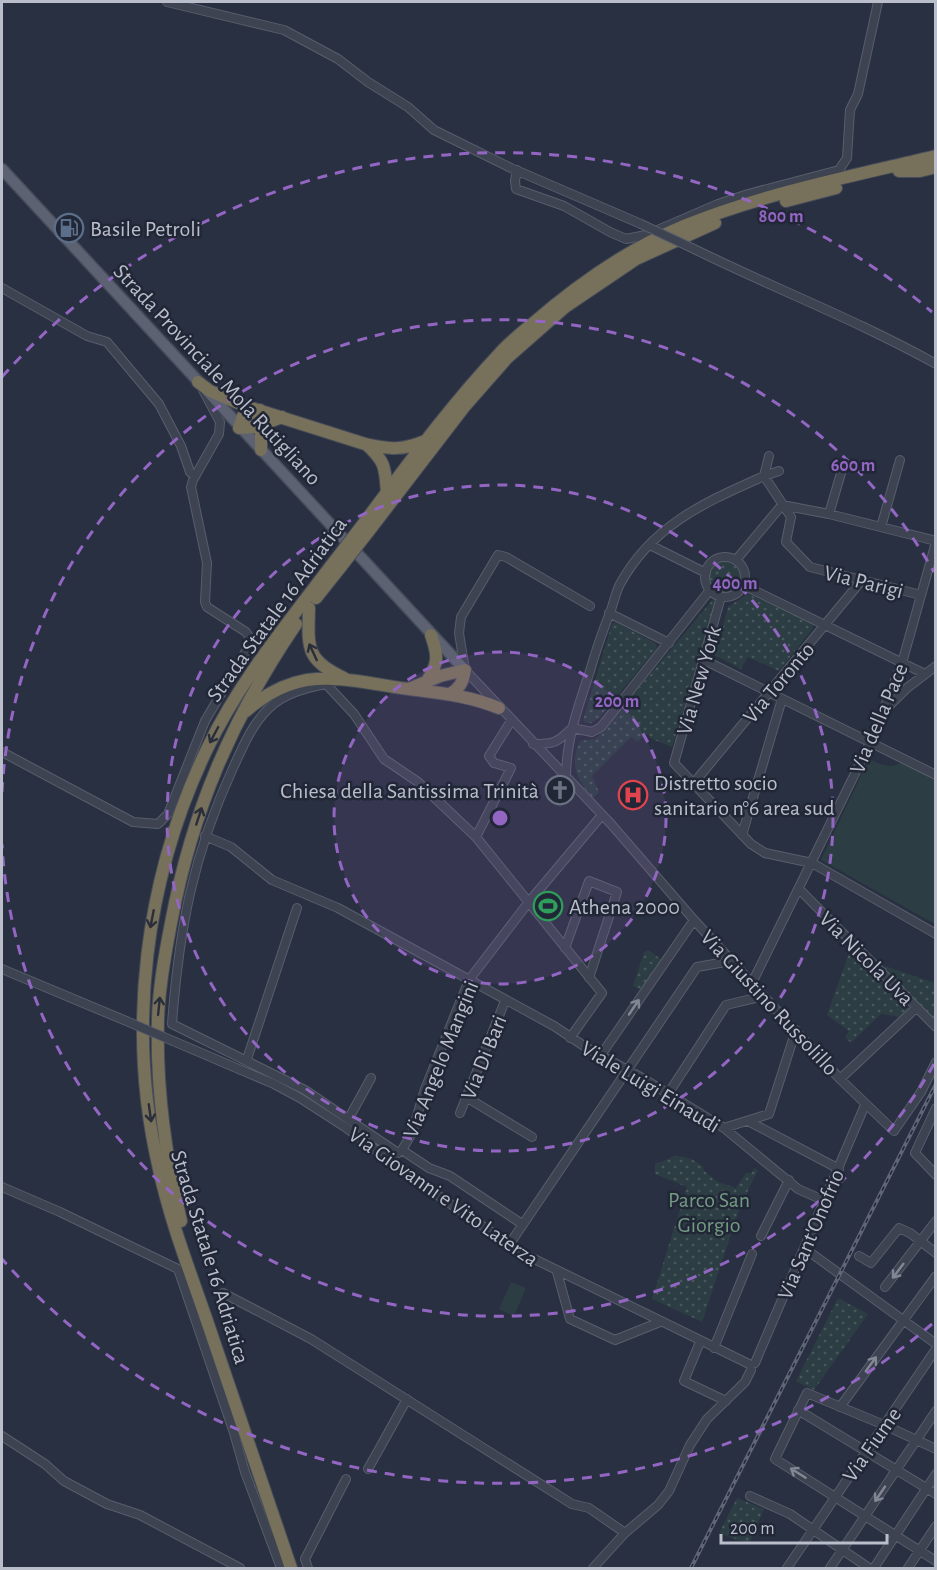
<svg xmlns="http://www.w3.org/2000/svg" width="937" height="1570" viewBox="0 0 937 1570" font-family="'Alegreya Sans',sans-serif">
<defs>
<pattern id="grass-dots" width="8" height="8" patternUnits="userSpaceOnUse" patternTransform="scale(1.5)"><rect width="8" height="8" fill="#2c3e43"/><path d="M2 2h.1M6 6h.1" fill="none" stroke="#48585d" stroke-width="1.8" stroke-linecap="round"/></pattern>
</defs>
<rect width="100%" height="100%" fill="#293041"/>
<path fill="url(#grass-dots)" d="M710 577a15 15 0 1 1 30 0a15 15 0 1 1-30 0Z
M748,594l65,29v5l-34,43 -31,-14 -7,12 -26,-14 13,-48z
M715,597l3,1 -46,149 -20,-8 -5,-5 -10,8 -6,-5 -39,39 7,16 -7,7c-15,-22 -23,-32 -12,-58l15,-2 6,-6z
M615,622l40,21 2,5 -58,70 -8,5h-5l-3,-3 29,-96z
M648,950l14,10 -21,30 -8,-4 11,-34z
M849,953l11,4 50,53 -8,7 -21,-3 -30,29 -6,-6 4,-6 -22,-16z
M879,964l56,19v39z
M674,1156c12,0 21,3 30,12l-1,2 15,12 18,6 10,-15h5l4,-5 3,2 -18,37 -38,115 -50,-23 35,-112 -32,-13v-11l6,-1z
M838,1298l30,16 -54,76 -18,-9z
M737,1498l27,11 -15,35 -30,-11z"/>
<path fill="#2c3e43" d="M869,759c12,5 21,11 33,3l33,16v146l-114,-64z
M511,1282l15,6 -12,28 -15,-7z"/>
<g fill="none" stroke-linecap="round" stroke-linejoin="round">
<g stroke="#585e6c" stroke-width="10">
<path id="minor" d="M167,2l117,28 54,29 30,23 40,25 26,23 77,38 130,56
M517,170l-2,11 1,8 48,17 46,26 16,7 20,-4 72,-31 30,-10 91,-24 8,-12 3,-48 8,-16 20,-92
M692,248c81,40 165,72 244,116
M2,288l85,48 20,6 52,62 22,42 9,26 5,4
M769,456l-5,20 15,-5
M829,514l12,-41
M881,527l19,-67
M650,545l56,28
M705 577a20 20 0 1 1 40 0a20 20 0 1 1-40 0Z
M736,560l46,-55 47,9 107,27
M743,585l182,89
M721,597l-47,166 77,81 14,9 47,10 124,71
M590,606l-84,-49 -8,-2 -37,62 -2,16 6,37 146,154 83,96 146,159 54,52 27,-39 15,-30
M609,613l60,30
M704,660l232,115
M886,709l21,-21 29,-22
M572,728l20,4 9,-5 109,-137
M533,744c21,0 24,-1 39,-16
M2,752l131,70 25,2 10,-10 37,-93 44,-75c1,-6 1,-9 -3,-14l-39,-25 -2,-5 2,-39 -16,-76 2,-7 26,-46 1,-12 -17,-32
M566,778c0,-38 12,-71 24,-107 6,-21 13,-41 21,-61 3,-9 5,-18 9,-26 33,-60 86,-82 144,-108l27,41 -5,25 24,25 111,28
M693,784l169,-204
M742,835l40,-136
M205,836l26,11 41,33 66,28 216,118 33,22 57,31 80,49 74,61 27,12
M476,837l35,-69 -17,-5 -5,-7 22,-35
M799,889l137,138
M565,948l24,-67 28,11 -28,86
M2,969l129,54
M752,983l118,-240 32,-80 34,-121
M173,1041l101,43 26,14 45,29 72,54 105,72 227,111
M601,1055l93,-135
M247,1059l50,-151
M840,1079l76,-71
M668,1094l58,-89 38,-9
M466,1097l66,40
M936,1108l-21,45 21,22
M460,1113l45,-112
M349,1118l22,-40
M748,1121l91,48
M724,1128l45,-14 27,-84
M402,1150l27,18 21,8 72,48
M398,1153l-93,-63 -133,-66c7,-95 21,-169 61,-256 10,-21 18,-42 35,-59 15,-15 37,-21 58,-25l28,30 30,45 34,23 58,55 126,156 -32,45
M393,1156l9,-6 10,-17 13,-44 44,-109 59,-77 74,-88
M2,1187l58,25 118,57 56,164 11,39 36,96
M761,1236l28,-56
M509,1245l188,-278 34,-6
M804,1248l132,96
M859,1256l12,7 28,-35 11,5 26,20
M557,1272l13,47 45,21 45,-18
M885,1287l51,-66
M223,1293l88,46 261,165 17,4 36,25
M700,1342l-16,39 42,20
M714,1348l38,-94
M755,1363l110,-258
M840,1407l96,-131
M798,1410l138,84
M2,1436l43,28 19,17 43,23 33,11 100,53
M936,1449l-52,-24 -77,-32 -32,66 161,102
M368,1469l39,-70
M750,1496l40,18 79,54
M308,1568l-3,-9 41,-80
M593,1568l32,-35 33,-28 11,-14 21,-46 17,-26 38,-37 6,-12
M787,1568l149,-219
M830,1568l106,-157
M874,1568l62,-94
M908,1568l28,-42"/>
</g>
<g stroke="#474c5b" stroke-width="13">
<path id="major" d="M2,169l463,501"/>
</g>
<g stroke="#454b59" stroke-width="14">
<path id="highway" d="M899,171h21l16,-4
M786,201l50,-13
M198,382l12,9 35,15 120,38c24,5 37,7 60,-3
M260,410l-17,6 -4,12 16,-1 27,-10
M366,444c20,18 19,24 21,49
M261,450v-16l4,-11
M361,527c45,-60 88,-120 139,-174 9,-10 20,-19 31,-28 46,-40 98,-77 155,-100 80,-32 166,-49 250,-69
M368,532l96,-125 43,-49 58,-51 71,-48 79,-36
M316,598l23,-29
M309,608c-1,39 -4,52 35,70
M427,681c12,-18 11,-26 4,-46
M409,689l31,-13 25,-6c-2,12 -5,18 -15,24
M246,711c17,-15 38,-27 61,-31 34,-5 68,5 102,9 31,4 61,7 90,19
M181,1221c-16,-67 -25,-134 -23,-203 1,-32 7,-64 13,-95 21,-112 61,-205 125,-299
M291,1568c-28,-83 -57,-166 -85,-250 -17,-49 -36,-98 -47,-149 -33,-140 -14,-291 48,-420 32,-67 79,-124 124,-183"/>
</g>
<use href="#minor" stroke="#3d4351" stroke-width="8"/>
<use href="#major" stroke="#5c6271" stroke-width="10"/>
<use href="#highway" stroke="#77705b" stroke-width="12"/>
<g stroke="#606678" stroke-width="4">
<path id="rail" d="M691,1568l245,-484"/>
</g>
<use href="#rail" stroke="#222737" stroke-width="1.5" stroke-dasharray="4.5" stroke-linecap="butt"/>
<g stroke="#585e6c" stroke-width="10" stroke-linecap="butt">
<path id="minor-bridge" d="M641,224l51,24
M131,1023l42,18"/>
</g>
<g stroke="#454b59" stroke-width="14" stroke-linecap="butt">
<path id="highway-bridge" d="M331,566l30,-39
M339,569l29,-37"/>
</g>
<use href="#minor-bridge" stroke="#3d4351" stroke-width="8"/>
<use href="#highway-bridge" stroke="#77705b" stroke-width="12"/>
</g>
<defs><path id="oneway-shaft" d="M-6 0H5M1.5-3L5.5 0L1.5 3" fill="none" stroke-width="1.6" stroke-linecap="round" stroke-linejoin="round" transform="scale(1.5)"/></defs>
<g stroke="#2a2e3b">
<use href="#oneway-shaft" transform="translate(313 652) rotate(-115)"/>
<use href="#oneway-shaft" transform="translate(214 735) rotate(118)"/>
<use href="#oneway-shaft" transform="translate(199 816) rotate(-72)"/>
<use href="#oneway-shaft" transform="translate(152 919) rotate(101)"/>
<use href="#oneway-shaft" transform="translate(159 1006) rotate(-84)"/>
<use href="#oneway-shaft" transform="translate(150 1113) rotate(82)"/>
</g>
<g stroke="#828794">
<use href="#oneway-shaft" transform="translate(634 1007) rotate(-56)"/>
<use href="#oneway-shaft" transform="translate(898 1271) rotate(127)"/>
<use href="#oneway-shaft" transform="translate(871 1364) rotate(-54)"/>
<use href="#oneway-shaft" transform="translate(798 1473) rotate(-148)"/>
<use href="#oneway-shaft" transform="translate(880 1494) rotate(124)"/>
</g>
<circle cx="500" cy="818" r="166" fill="#9466c4" fill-opacity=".12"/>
<g fill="none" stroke="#9466c4" stroke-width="3" stroke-dasharray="10 8">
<circle cx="500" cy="818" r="166"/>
<circle cx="500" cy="818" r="333"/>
<path d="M934 1064A499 499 0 0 1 2 844M2 792A499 499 0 0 1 934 572"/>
<path d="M932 1324A665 665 0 0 1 2 1259M2 377A665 665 0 0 1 932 312"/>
</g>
<defs>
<g id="fuel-ring" transform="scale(1.5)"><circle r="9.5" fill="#222737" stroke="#5c6f8a" stroke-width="1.5"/><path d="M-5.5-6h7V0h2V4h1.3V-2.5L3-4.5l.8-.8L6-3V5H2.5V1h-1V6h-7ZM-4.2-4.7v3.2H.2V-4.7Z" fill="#5c6f8a"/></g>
<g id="church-ring" transform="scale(1.5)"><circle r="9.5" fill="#222737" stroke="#6b7280" stroke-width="1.5"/><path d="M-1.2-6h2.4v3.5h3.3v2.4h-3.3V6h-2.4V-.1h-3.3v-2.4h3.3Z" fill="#6b7280"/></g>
<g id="hospital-ring" transform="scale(1.5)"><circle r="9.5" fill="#222737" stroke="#e0444e" stroke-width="1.5"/><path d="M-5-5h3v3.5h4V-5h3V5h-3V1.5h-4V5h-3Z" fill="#e0444e"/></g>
<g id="stadium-ring" transform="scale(1.5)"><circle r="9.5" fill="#222737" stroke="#2e9e5b" stroke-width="1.5"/><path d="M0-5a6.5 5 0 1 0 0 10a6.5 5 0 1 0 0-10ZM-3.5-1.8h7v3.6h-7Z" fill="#2e9e5b"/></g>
</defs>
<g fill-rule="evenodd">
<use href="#fuel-ring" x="69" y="228"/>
<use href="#church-ring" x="560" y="790"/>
<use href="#hospital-ring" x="633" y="795"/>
<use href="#stadium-ring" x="548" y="906"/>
</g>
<g text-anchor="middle" stroke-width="5" stroke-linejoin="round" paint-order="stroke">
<g font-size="22" fill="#babecb" stroke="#222737" text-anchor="start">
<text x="90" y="236">Basile Petroli</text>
<text x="654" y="790">Distretto socio<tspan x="654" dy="25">sanitario n°6 area sud</tspan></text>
<text x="539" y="798" text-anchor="end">Chiesa della Santissima Trinità</text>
<text x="569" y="914">Athena 2000</text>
</g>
<g font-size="22" fill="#babecb" stroke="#222737">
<text transform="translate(218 374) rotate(47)" y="8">Strada Provinciale Mola Rutigliano</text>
<text transform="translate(864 581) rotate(14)" y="8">Via Parigi</text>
<text transform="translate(276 609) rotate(-54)" y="8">Strada Statale 16 Adriatica</text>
<text transform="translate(698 680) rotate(-74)" y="8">Via New York</text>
<text transform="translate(778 682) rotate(-50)" y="8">Via Toronto</text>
<text transform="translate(878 718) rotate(-67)" y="8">Via della Pace</text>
<text transform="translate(867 958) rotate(45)" y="8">Via Nicola Uva</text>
<text transform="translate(770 1002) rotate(47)" y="8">Via Giustino Russolillo</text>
<text transform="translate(483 1057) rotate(-68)" y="8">Via Di Bari</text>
<text transform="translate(440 1059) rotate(-68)" y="8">Via Angelo Mangini</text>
<text transform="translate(651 1086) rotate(31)" y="8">Viale Luigi Einaudi</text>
<text transform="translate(444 1196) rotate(35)" y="8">Via Giovanni e Vito Laterza</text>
<text transform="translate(810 1234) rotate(-67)" y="8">Via Sant'Onofrio</text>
<text transform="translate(211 1257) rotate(73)" y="8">Strada Statale 16 Adriatica</text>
<text transform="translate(871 1444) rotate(-55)" y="8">Via Fiume</text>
</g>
<g font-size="22" fill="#739a82" stroke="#222737">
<text x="709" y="1207">Parco San<tspan x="709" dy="25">Giorgio</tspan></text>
</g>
</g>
<circle cx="500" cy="818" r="9" fill="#9466c4" stroke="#222737" stroke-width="3"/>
<g font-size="18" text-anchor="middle" font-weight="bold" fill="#9466c4" stroke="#222737" stroke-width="5" stroke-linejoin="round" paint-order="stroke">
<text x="781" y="222">800 m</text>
<text x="853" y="471">600 m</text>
<text x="735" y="589">400 m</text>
<text x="617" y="707">200 m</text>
</g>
<rect width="937" height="1570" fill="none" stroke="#babecb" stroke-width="6"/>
<path d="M721 1534v9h166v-9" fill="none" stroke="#babecb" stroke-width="3"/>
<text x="730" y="1534" font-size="18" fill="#babecb" stroke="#222737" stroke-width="4.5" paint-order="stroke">200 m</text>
</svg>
